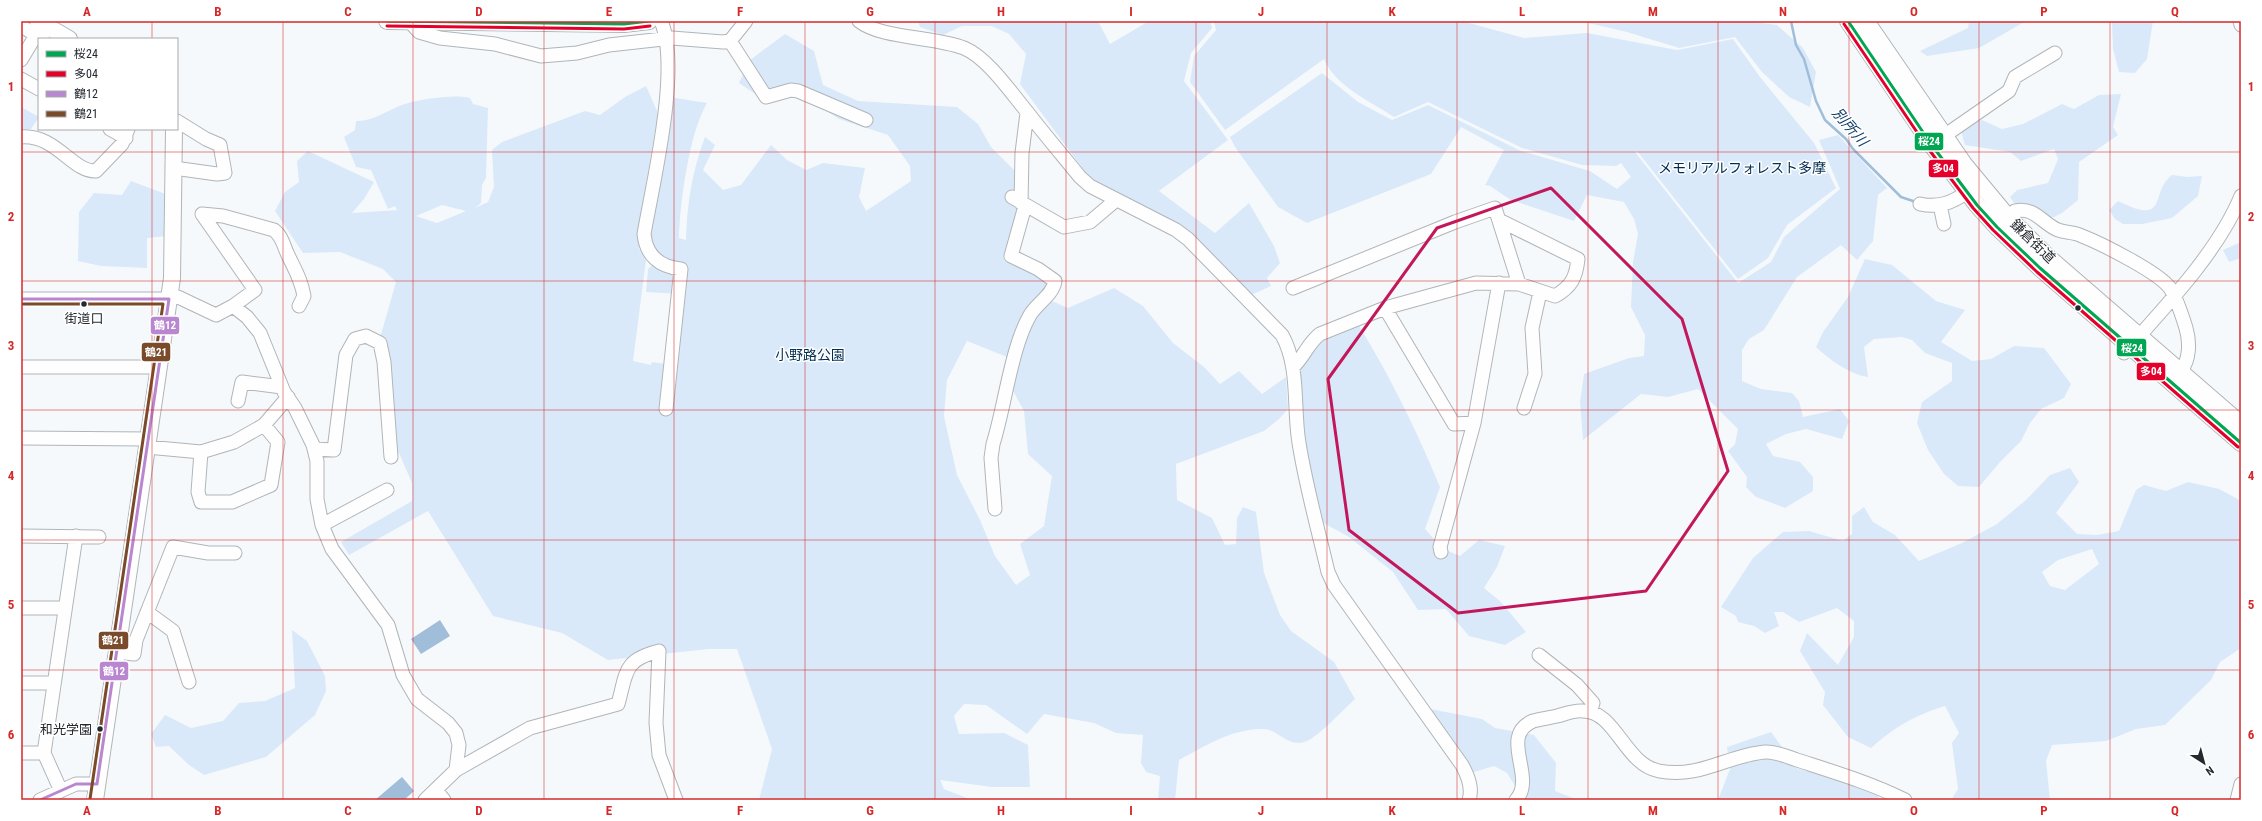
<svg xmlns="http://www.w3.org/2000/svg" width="2262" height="821" viewBox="0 0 2262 821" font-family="'Roboto Condensed','Noto Sans JP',sans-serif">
<rect width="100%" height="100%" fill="#f6f9fb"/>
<path fill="#d9e9f9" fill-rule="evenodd" d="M918,21h180l12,23 39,-23h61l2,7 -21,25 -7,28 44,59 -69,51 56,42 34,-30 25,43 6,17 -13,15 4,8 -20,9 -49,-52 -39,-18 -69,-41 -74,-100 6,-30 -17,-20 -17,-8h-30l-19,9 -23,-8z
M1214,21h248l62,17 63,-5 90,17 56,-11 27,38 54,66 22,45 -49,37 -19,33 -30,21 -101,-128 -2,1 103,131 33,-21 13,-25 56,-48 -21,-49 19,-5 49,53 -9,7 -5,46 -16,19 -16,-15 -44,32 -33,53 -15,9 -7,11v31l19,8 31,4 7,8 4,16 37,-8 9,12 -7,18 -36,-10 -20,5 -20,10 7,12 27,6 13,15v14l-28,17 -29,-11 -10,-10 1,-10 -19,-26 7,-7 3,-15 -40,-40 -30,8 -27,-3 -58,46 -3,-38 4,-28 45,-16 15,-2 1,-21 -14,-28 2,-45 5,-28 -4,-15 -10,-17 -37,-7 -13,26 -63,-21 -21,-14 -5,-1 19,-35 -43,-23 -30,47 -124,49 -29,-16 -43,-60 -5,-10 92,-64 36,29 34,18 36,-15 93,46 69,20 27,18 14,-12 -10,-14 -5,3 -34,-1 -60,-17 -94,-46 -34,15c-24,-16 -59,-31 -70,-58l-99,71 -35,-48 4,-26 22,-26z
M1580,21h165l32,4 26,23 13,24 -6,35 -21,-10 -27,-25 -27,-35 -56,11 -52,-16z
M1969,21h57l-47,27 -52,8 -7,-5 48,-23z
M2112,21h41l-6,38 -12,14 -16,-1 -6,-23z
M785,34l29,17 9,34 35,16 99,6 21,17 13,23 25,25 1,50 -13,36 32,15 13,9 -9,14 28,12 46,-20 29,18 30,37 31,24 16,17 19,-13 23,23 24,-17 2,32 -9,10 -15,12 -88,33 1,36 35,18 13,27 11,-1 1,-26 6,-11 13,5 8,61 16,42 11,16 43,31 21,37c-11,10 -36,37 -48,42 -20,8 -29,-13 -45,-12 -30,0 -57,17 -83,31l-4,40h-17l2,-24 -14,-4 -5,-9 2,-28 -27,-2 -22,-10 -50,-9 -17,20 -41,-29 -22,-1 -10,12 5,18 45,-1 24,12 2,42h-38l-52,-7 4,9 28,11h-213l13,-51 -35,-100h-29l-100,11 -46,-27 -69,-17 -65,-105 -79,44 -8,-13 71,-41v-18l-13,-30 -8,4 -11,-119 16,-56 -13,-13 -43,-17 -37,1 -28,-42 10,-19 14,-10 -2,-21 11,-10 66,31 -10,17 -12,14 45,-3 -2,-4 -7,3 -17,-39 -15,-3 -12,-30 11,-7 1,-9c17,1 33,-12 49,-17 17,-5 48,-10 65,-6l3,6 15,4 -2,70 -4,7 -1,18 -6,5 13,-6 6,-15 -2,-37 10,-8 83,-31 15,4 25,-18 21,-11 12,27 -20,120 1,16 7,11 -13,101 18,4 1,-3 20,3 9,-71 -35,-2 2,-23 5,-5 -10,-13 20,-155 44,7c-18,31 -27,99 -28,135l7,2c1,-36 6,-69 19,-103l10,8 -12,25 20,20 18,-5 30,-40 16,15 19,10 17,-7 42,5 -6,29 7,14 45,-30 -1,-15 -22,-31 -49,-16 -35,-22 -40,3 -25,-17 11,-23zM442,205l24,6 -29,12 -21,-7zM967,341l40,16 -2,19 19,35 4,43 24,22 -8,50 -24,18 10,31 -14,10 -21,-29 -15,-36 -23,-45 -13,-59 3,-36z
M2121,94l-8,33 5,8 -39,27 -1,38 -16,13 -8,4h-7l-15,-10 -18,-4 -4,-6 7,-7 31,-7 10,-24 -4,-10 -33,12 -11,-9 -45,-7 -5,-17 22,-8 20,9 21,-5 39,-20 12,5 25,-14z
M21,107l18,10 -8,12 -10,1z
M2172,175l15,2 15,-1 -4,20 -26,22 -30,6h-19l-8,-5 -6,-9 9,-9c52,26 31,-9 54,-26z
M131,181l37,14 -1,41 -20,2v30l-46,-2 -23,-5 1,-49 15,-19 28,2z
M2241,242v16l-12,4 -6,-12z
M1865,259l27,6 44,36 29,9 -24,32 31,19 19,-2 23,-13 30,2 27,36 -7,14 -23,11 -11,14 -9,18 -21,21 -21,25 -21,-1 -14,-12 -16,-24 -11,-27 5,-21 30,-21v-18l-27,-10 -13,-13 -10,-3 -28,2 -10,8 4,30c-19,-3 -38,-17 -52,-30l7,-15 25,-35z
M1358,324c32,52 59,107 82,163l-15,42 18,20 17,7 19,-16 26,6 -8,21 -13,21 17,14 25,30 -21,13 -36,-9 -23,-27 -28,1 -25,-38 -44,-35 -29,-16 -15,-85 -7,-64 16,-28z
M2070,468l9,14 -23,31 21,21 20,1 22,-4 17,-41 8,-5 22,6 22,-9 31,7 19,10 3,4v145l-21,14 -9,18 -46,45 -29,4 -30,12 -54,4 -6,16 4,39h-99l7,-11 -6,-46 7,-10 -14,-27c-30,9 -50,21 -74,42l-23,-11 -25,-32 2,-13 -25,-41 7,-18 31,32 16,-28v-16l-17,-13 -38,14 -16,-10h-9l5,14 -14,7 -11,-7 -16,-4 -2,-6 -15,-9 32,-49 30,-26 26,-1 34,10 9,-7v-18l12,-9 9,15 22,13 24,26 43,-18 35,-19 29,-24 24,-25zM2092,549l7,15 -34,26 -15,-4 -8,-14 16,-12z
M292,630l15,11 18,35 1,15 -11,24 -49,42 -62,18 -15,-10 -20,-19 -13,1 -5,-13 14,-19 26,13 32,-7 16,-18 26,-2 30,-13z
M1425,708l57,11 13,9 39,7 22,28 -1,28 23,9h-66l3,-14 -8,-13 -13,-7 -23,7z
M1771,732l27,37 43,10 40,13 -4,8h-159l12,-31 -3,-22z"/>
<path fill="#a0bdda" d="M440,620l10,16 -29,18 -10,-15z
M402,777l12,14 -10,9h-29z"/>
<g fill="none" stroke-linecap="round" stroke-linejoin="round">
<path stroke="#a0bdda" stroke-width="2.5" d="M1791,21l5,24 8,14 12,42 9,19 21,19 7,10 48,48 15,5"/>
<g stroke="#b1b5b8" stroke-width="15">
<path id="minor" d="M409,21l10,11 21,6 55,6 46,12 36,-3 32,-8 63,-7 51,4 7,-1 16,-20
M661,21c20,47 -8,161 -17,213 2,21 15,33 37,35l-15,140
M859,21c23,18 74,15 105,27 24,10 48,46 64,65 17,22 35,43 52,64l10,9 86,44 12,9 94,96c18,32 11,73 17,108 7,44 19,86 29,129l6,13 128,180c6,11 11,23 7,35
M2240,21l1,4
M21,26l22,13
M730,41l36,56 25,-7 7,1 68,29
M21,60l15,-25
M21,79l18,10
M110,129l16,9
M1944,136l65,-45 6,-14 40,-24
M21,137c35,-3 51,35 75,34l26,-27 6,-15
M174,168l43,6 8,-1 -5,-28 -14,-6 -29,-18
M1012,197l52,30 26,-5 26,-22
M1021,203l1,-50 5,-40
M1920,204c18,4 32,-1 47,-12
M1940,205l4,19
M2001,223l14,-12c19,-5 28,13 43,19 8,3 16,2 24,6 20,8 76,36 88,52 7,11 12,27 16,40 4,14 4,31 -5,43
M1293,288l162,-66 40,-14 24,76
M21,299h148l9,-2 38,18 17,-9 14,11 13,16 24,59 11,16 18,37 4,16v38l5,26 10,24 56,76 15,50 14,24 31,24 8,10 3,12 -3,25
M233,306l22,-16 -53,-76 21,2 51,14c9,7 9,15 14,25 7,15 13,24 16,41l-5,10
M1385,308l69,116 20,-1
M2124,353c40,-45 94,-101 117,-157
M21,367h138
M1293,367c11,-10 15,-24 27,-33l65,-26 91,-25 43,1 36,12c16,-9 21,-18 23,-37l-79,-39
M238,401l4,-19 40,5
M1524,408l11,-34 -3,-46 8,-36
M21,438l127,1
M147,447l54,5 33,-10 30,-17 24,-28
M314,449l20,1 12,-95 9,-16 11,-3 14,7 4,19 7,95
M201,452l-3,40 3,10h31l39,-17 7,-43 -14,-17
M995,509l-4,-51 2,-14c12,-38 18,-96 37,-129 7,-12 23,-20 25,-34l-17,-12 -27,-13 14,-50
M322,525l65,-35
M21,536l78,1
M1441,552l-1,-5 34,-124 25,-140
M21,608h44
M147,612l26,19 16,51
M117,652l17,2 2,-14 37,-93 35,6h27
M1539,655l38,30 16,18 -3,9
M21,683h33
M21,753h23
M436,790l8,10
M61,791l-17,-38 32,-217
M40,800l36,-16h21
M425,800l31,-30 74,-42 88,-24c9,-32 5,-44 41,-53l-3,72 3,32 17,45
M1516,800c21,-23 -18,-64 17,-79 7,-2 16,-3 24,-5 8,-2 17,-6 26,-5 33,0 41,53 76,60 41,8 69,-16 106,-19 10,-1 23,5 32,8 37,12 74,23 108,40
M2237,800l4,-16"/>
</g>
<g stroke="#b1b5b8" stroke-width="18">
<path id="major" d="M38,21l31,18
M387,21l237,3 25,-3
M1848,21l83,123 46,61 20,22 43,41 201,175
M1866,21l98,143 44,53 40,40 193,167
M95,800l77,-522 2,-149"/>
</g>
<use href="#minor" stroke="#fefefe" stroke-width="13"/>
<use href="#major" stroke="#fefefe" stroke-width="16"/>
<g stroke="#fff" stroke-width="6">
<path id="bus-1" d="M387,21l237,3 25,-3
M1848,21l83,123 46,61 20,22 43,41 201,175"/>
</g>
<g stroke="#fff" stroke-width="6">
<path id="bus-2" d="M1844,24l83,123 46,61 20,22 44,42 201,175
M387,26l237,3 26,-3"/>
</g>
<g stroke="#fff" stroke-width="6">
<path id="bus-3" d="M21,299h148l-72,485h-21l-36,16"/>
</g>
<g stroke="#fff" stroke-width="6">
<path id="bus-4" d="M21,304h142l-73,495"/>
</g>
<use href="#bus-1" stroke="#00a651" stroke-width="3"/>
<use href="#bus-2" stroke="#e4002b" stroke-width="3"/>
<use href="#bus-3" stroke="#b987cf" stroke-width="3"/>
<use href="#bus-4" stroke="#7a4b2a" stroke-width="3"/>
</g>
<path fill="none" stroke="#c2185b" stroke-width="3" stroke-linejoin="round" d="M1551,188l131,131 46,152 -82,120 -188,22 -109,-83 -21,-151 109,-151z"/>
<path fill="none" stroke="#d62828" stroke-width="1" stroke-opacity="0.55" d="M152,21v18M283,21v779M413,21v779M544,21v779M674,21v779M805,21v779M935,21v779M1066,21v779M1196,21v779M1327,21v779M1457,21v779M1588,21v779M1718,21v779M1849,21v779M1979,21v779M2110,21v779M152,129v671M21,152h2220M21,281h2220M21,410h2220M21,540h2220M21,670h2220"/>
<g fill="#24292f" stroke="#fff" stroke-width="1.5">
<circle cx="84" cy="304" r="3.5"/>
<circle cx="2078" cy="308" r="3.5"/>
<circle cx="100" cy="729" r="3.5"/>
</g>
<g text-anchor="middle" stroke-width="3" stroke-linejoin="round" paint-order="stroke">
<g font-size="13" fill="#24292f" stroke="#fff">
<text x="84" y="323">街道口</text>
<text x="92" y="734" text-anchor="end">和光学園</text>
</g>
<g font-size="14" fill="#002d53" stroke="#fff">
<text x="1742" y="173">メモリアルフォレスト多摩</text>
<text x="810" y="360">小野路公園</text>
</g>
<g font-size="14" fill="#24292f" stroke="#fff">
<text transform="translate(2033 241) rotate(44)" y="5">鎌倉街道</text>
</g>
<g font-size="15" font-style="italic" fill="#144068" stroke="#fff">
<text transform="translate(1850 127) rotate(49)" y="5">別所川</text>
</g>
</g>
<g stroke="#fff" stroke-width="1.5">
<rect x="1914" y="132" width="30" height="19" rx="4" fill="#00a651"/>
<rect x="1928" y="159" width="31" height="19" rx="4" fill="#e4002b"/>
<rect x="150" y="316" width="30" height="19" rx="4" fill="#b987cf"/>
<rect x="2116" y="338" width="31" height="19" rx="4" fill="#00a651"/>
<rect x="141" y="342" width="30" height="20" rx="4" fill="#7a4b2a"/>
<rect x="2136" y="362" width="30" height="19" rx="4" fill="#e4002b"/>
<rect x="98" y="631" width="31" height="19" rx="4" fill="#7a4b2a"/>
<rect x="99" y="661" width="30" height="20" rx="4" fill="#b987cf"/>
</g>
<g font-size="11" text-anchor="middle" font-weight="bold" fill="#fff">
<text x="1929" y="145">桜24</text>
<text x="1943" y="172">多04</text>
<text x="165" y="329">鶴12</text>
<text x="2132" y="352">桜24</text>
<text x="156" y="356">鶴21</text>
<text x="2151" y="375">多04</text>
<text x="113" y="644">鶴21</text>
<text x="114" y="675">鶴12</text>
</g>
<rect width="2262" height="821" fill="none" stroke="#ffffff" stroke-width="44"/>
<rect x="38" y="38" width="140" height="92" fill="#ffffff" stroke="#a7a9ac"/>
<rect x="46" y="51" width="20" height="6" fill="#00a651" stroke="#a7a9ac"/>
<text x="74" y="58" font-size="12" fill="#24292f">桜24</text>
<rect x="46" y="71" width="20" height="6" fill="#e4002b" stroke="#a7a9ac"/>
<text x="74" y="78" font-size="12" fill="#24292f">多04</text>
<rect x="46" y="91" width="20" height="6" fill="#b987cf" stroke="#a7a9ac"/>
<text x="74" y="98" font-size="12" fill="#24292f">鶴12</text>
<rect x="46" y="111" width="20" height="6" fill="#7a4b2a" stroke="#a7a9ac"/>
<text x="74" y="118" font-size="12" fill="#24292f">鶴21</text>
<g transform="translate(2204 763) rotate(144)" stroke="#ffffff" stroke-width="3" paint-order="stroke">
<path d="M0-3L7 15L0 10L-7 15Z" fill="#24292f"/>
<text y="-6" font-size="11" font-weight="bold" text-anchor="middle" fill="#24292f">N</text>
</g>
<rect x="22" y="22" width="2218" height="777" fill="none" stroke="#d62828" stroke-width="1.5"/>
<g font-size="13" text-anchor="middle" font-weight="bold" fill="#d62828">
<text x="87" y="16">A</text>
<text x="218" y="16">B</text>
<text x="348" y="16">C</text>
<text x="479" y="16">D</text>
<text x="609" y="16">E</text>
<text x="740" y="16">F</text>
<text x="870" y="16">G</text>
<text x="1001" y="16">H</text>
<text x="1131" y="16">I</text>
<text x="1261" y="16">J</text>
<text x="1392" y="16">K</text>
<text x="1522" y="16">L</text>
<text x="1653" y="16">M</text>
<text x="1783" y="16">N</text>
<text x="1914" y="16">O</text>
<text x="2044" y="16">P</text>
<text x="2175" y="16">Q</text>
<text x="11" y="91">1</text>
<text x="2251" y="91">1</text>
<text x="11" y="221">2</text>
<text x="2251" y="221">2</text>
<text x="11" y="350">3</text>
<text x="2251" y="350">3</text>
<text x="11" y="480">4</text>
<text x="2251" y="480">4</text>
<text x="11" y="609">5</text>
<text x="2251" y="609">5</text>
<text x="11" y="739">6</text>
<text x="2251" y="739">6</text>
<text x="87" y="815">A</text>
<text x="218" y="815">B</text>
<text x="348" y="815">C</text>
<text x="479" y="815">D</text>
<text x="609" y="815">E</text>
<text x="740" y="815">F</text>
<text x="870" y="815">G</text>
<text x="1001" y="815">H</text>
<text x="1131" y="815">I</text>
<text x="1261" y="815">J</text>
<text x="1392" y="815">K</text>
<text x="1522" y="815">L</text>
<text x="1653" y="815">M</text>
<text x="1783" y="815">N</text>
<text x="1914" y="815">O</text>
<text x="2044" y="815">P</text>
<text x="2175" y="815">Q</text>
</g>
</svg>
